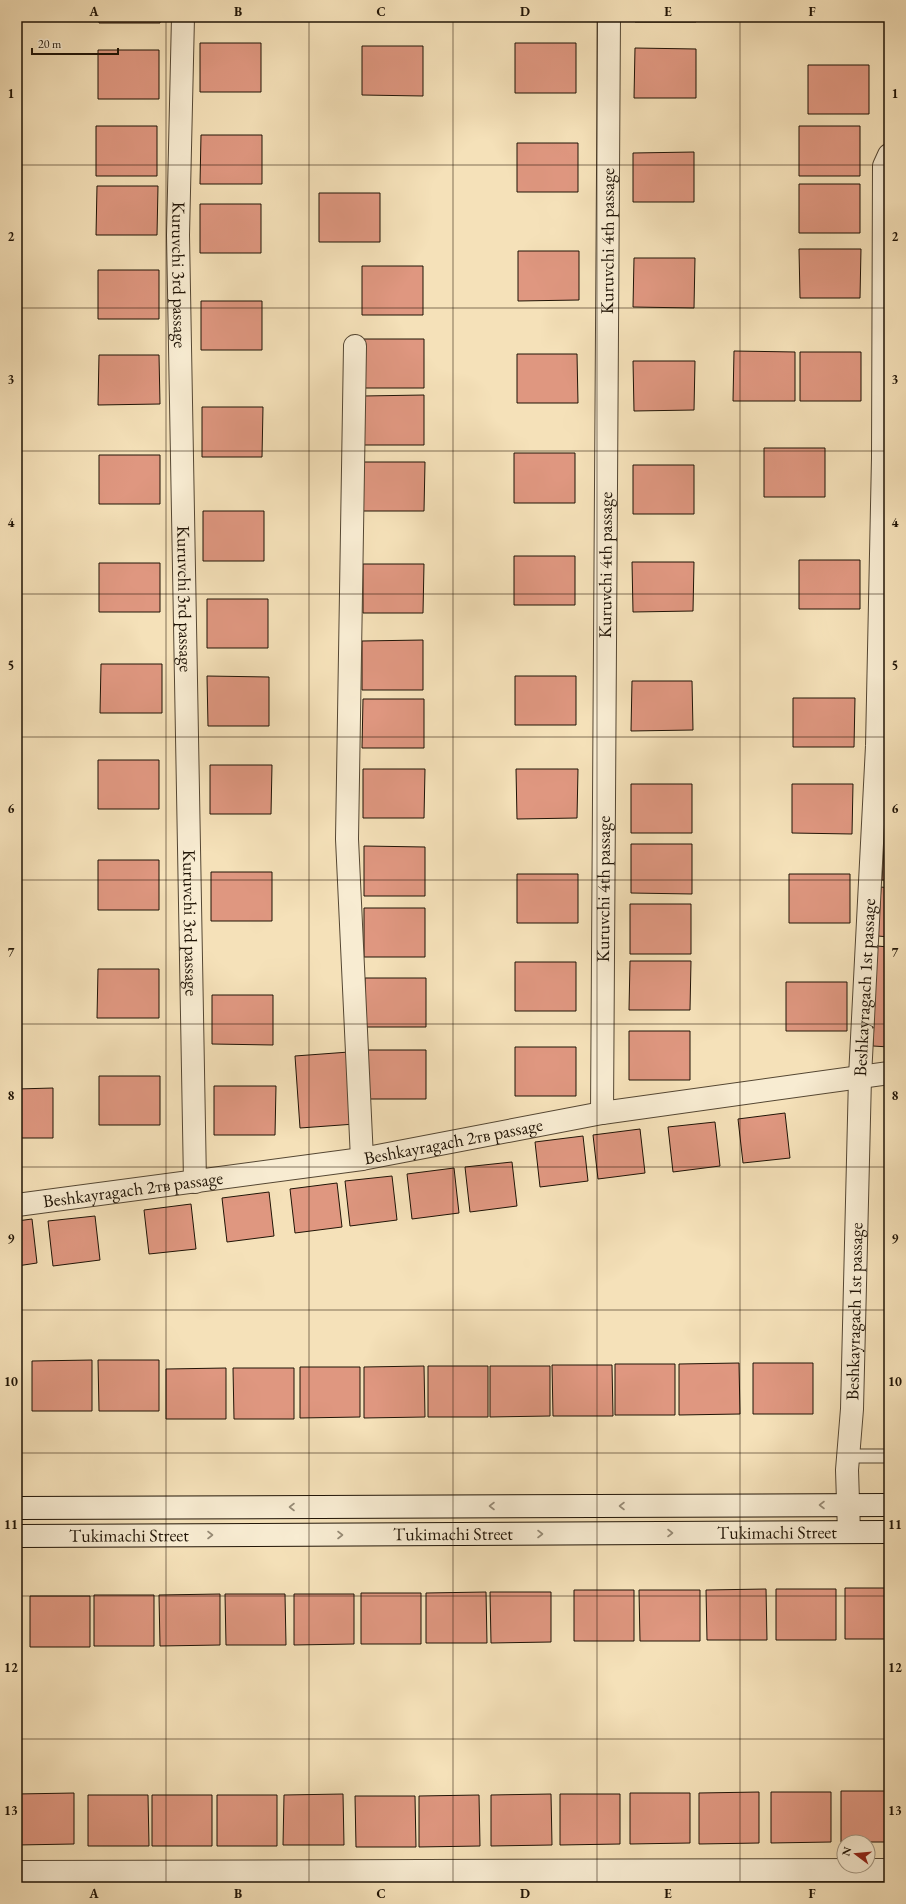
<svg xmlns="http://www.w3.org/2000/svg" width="906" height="1904" viewBox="0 0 906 1904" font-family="'EB Garamond',serif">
<rect width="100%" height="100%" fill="#f5e1b9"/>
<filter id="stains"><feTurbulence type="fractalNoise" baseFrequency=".005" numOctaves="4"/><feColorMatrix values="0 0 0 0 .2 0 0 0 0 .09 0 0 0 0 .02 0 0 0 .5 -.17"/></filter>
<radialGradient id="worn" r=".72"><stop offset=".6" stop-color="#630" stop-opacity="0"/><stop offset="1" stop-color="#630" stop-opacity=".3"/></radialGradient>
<path fill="#df9780" stroke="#201406" d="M99,17h61v6h-61z
M635,17h61v5h-61z
M200,43h61v49h-61z
M515,43h61v50h-61z
M362,46h61v50l-61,-1z
M635,48l61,1v49h-62z
M98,50h61v49h-61z
M808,65h61v49h-61z
M886,83h3v49h-4z
M96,126h61v50h-61z
M799,126h61v50h-61z
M201,135h61v49h-62z
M517,143h61v49h-61z
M694,152v50h-61v-49z
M799,184h61v49h-61z
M97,186h61l-1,49h-61z
M319,193h61v49h-61z
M200,204h61v49h-61z
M799,249h62l-1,49h-60z
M518,251h61v49l-61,1z
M634,258h61l-1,50 -61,-1z
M362,266h61v49h-61z
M98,270h61v49h-61z
M201,301h61v49h-61z
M363,339h61v49h-61z
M734,351l61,1v49h-62z
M800,352h61v49h-61z
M517,354h60l1,49h-61z
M99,355h60l1,49 -62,1z
M633,361h62l-1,49 -60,1z
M424,395v50h-61v-49z
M202,407h61l-1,50h-60z
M764,448h61v49h-61z
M514,453h61v50h-61z
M99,455h61v49h-61z
M363,462h62l-1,49h-61z
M633,465h61v49h-61z
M203,511h61v50h-61z
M514,556h61v49h-61z
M799,560h61v49h-61z
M632,562h62l-1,49 -60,1z
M99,563h61v49h-61z
M363,564h61l-1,49h-60z
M207,599h61v49h-61z
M423,640v50h-61v-49z
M101,664h61v49h-62z
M207,676l62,1v49h-61z
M515,676h61v49h-61z
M632,681h60l1,49 -62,1z
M793,698h62l-1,49h-61z
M363,699h61v49h-62z
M98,760h61v49h-61z
M889,761v60h-3z
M210,765h62l-1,49h-61z
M363,769h62l-1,49h-61z
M516,769h62l-1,49 -60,1z
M631,784h61v49h-61z
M792,784h61l-1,50 -60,-1z
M885,830h4v50h-7z
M631,844h61v50l-61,-1z
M364,846l61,1v49h-61z
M98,860h61v50h-61z
M211,872h61v49h-61z
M517,874h61v49h-61z
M789,874h61v49h-61z
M881,887l8,1v49l-11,-1z
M630,904h61v50h-61z
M364,908h61v49h-61z
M877,946l12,1v100l-16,-1z
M630,961h61l-1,49h-61z
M515,962h61v49h-61z
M98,969h61v49h-62z
M365,978h61v49h-61z
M786,982h61v49h-61z
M212,995h61v50l-61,-1z
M629,1031h61v49h-61z
M515,1047h61v49h-61z
M365,1050h61v49h-61z
M349,1052l6,72 -55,4 -5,-72z
M99,1076h61v49h-61z
M214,1086h62l-1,49h-61z
M53,1088v50h-36v-49z
M785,1113l5,45 -47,5 -5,-44z
M715,1122l5,44 -47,6 -5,-45z
M640,1129l5,44 -47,6 -5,-44z
M583,1136l5,45 -48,6 -5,-45z
M512,1162l5,44 -47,6 -5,-45z
M454,1168l5,45 -47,6 -5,-45z
M392,1176l5,44 -47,6 -5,-45z
M337,1183l5,44 -47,6 -5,-44z
M269,1192l5,44 -47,6 -5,-44z
M191,1204l5,45 -47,5 -5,-44z
M95,1216l5,44 -47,6 -5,-45z
M32,1219l5,44 -20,3v-45z
M92,1360v51h-60v-50z
M98,1360h61v51h-60z
M739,1363l1,51 -61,1v-51z
M753,1363h60v51h-60z
M615,1364h60v51h-60z
M552,1365h60l1,51h-60z
M424,1366l1,51 -61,1v-51z
M428,1366h60v51h-60z
M490,1366h60v50l-60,1z
M300,1367h60v50l-60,1z
M226,1368v51h-60v-50z
M233,1368h61v51h-60z
M845,1588h44v51h-44z
M766,1589l1,51h-60l-1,-50z
M776,1589h60v51h-60z
M574,1590h60v51h-60z
M639,1590h61v51h-60z
M486,1592l1,51h-61v-50z
M490,1592h61v50l-60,1z
M361,1593h60v51h-60z
M220,1594v51l-60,1 -1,-51z
M225,1594h60l1,51h-60z
M294,1594h60v50l-60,1z
M94,1595h60v51h-60z
M30,1596h60v51h-60z
M841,1791h48v51h-48z
M759,1792v51l-60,1v-51z
M771,1792h60v50l-60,1z
M74,1793v51l-57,1v-51z
M630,1793h60v50l-60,1z
M343,1794l1,51h-61l1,-50z
M551,1794l1,51 -61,1v-51z
M560,1794h60v50l-60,1z
M88,1795h60l1,51h-61z
M152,1795h60v51h-60z
M217,1795h60v51h-60z
M479,1795l1,51 -61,1v-51z
M355,1796h60l1,51h-60z
M853,1879h36v8h-36z"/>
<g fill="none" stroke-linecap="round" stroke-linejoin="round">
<g stroke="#554733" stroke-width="15">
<path id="service" d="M849,1456h40"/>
</g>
<g stroke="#554733" stroke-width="24">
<g id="minor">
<path id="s1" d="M183,17l-5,218 17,947"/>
<path d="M355,346l-8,493 15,320"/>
<path id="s2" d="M602,1113l7,-1096"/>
<path id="s3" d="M17,1205l345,-46 240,-46 287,-40"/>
<path id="s4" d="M849,1532l-2,-62 5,-61 8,-332 17,-331 6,-288 1,-292 5,-11"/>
<path d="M17,1872l872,-2"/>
</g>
</g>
<g stroke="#201406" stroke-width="24">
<g id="secondary">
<path d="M17,1508l872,-3"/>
<path id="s5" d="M17,1536l872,-4"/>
</g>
</g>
<use href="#service" stroke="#f8ecd2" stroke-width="13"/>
<use href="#minor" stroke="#f8ecd2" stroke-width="22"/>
<use href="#secondary" stroke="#f8ecd2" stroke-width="22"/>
</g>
<defs><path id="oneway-chevron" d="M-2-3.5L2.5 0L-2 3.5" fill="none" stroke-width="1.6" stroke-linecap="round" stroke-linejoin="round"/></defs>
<g stroke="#978b76">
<use href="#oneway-chevron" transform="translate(822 1505) rotate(180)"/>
<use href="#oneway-chevron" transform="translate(492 1506) rotate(180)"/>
<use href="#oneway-chevron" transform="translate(622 1506) rotate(180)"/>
<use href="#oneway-chevron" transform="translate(292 1507) rotate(180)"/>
<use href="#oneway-chevron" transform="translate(670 1533)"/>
<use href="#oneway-chevron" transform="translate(540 1534)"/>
<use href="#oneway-chevron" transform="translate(210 1535)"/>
<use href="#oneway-chevron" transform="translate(340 1535)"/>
</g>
<path fill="none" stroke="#201406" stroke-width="1" stroke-opacity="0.55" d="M166,17v1870M309,17v1870M453,17v1870M597,17v1870M740,17v1870M17,165h872M17,308h872M17,451h872M17,594h872M17,737h872M17,880h872M17,1024h872M17,1167h872M17,1310h872M17,1453h872M17,1596h872M17,1739h872"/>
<g text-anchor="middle" stroke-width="3" stroke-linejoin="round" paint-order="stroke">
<g font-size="18" fill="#201406" stroke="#f8ecd2">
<text dy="6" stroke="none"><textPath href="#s2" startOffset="872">Kuruvchi 4th passage</textPath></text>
<text dy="6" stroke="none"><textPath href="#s1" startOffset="258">Kuruvchi 3rd passage</textPath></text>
<text dy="6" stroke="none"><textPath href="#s2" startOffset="548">Kuruvchi 4th passage</textPath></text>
<text dy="6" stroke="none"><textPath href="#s1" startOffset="582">Kuruvchi 3rd passage</textPath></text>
<text dy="6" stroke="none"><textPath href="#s2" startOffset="224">Kuruvchi 4th passage</textPath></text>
<text dy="6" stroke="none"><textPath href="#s1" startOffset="906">Kuruvchi 3rd passage</textPath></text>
<text dy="6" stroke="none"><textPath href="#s4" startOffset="545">Beshkayragach 1st passage</textPath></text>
<text dy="6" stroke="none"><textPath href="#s3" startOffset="441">Beshkayragach 2тв passage</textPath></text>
<text dy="6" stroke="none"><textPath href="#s3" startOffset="117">Beshkayragach 2тв passage</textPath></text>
<text dy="6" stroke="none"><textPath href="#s4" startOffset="221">Beshkayragach 1st passage</textPath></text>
<text dy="6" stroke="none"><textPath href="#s5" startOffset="760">Tukimachi Street</textPath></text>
<text dy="6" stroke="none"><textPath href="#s5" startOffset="436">Tukimachi Street</textPath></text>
<text dy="6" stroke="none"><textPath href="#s5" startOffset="112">Tukimachi Street</textPath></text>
</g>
</g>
<rect width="906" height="1904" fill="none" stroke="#f5e1b9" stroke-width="44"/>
<g transform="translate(856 1854) rotate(286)"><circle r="19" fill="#f8ecd2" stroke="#a29680"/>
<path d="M0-3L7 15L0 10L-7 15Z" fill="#8f2418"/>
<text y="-6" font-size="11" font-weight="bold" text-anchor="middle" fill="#201406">N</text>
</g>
<path d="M32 48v6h86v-6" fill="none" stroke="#201406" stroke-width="2"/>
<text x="38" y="48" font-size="12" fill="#201406" stroke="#f8ecd2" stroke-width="3" paint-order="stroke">20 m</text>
<rect x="22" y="22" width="862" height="1860" fill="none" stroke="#201406" stroke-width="1.5"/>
<g font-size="13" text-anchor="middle" font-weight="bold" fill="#201406">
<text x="94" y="16">A</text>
<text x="238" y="16">B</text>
<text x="381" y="16">C</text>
<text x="525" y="16">D</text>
<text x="668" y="16">E</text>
<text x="812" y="16">F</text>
<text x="11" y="98">1</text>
<text x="895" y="98">1</text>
<text x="11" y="241">2</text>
<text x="895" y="241">2</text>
<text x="11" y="384">3</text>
<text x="895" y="384">3</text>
<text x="11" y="527">4</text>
<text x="895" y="527">4</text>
<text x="11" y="670">5</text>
<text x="895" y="670">5</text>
<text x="11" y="813">6</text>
<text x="895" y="813">6</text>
<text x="11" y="957">7</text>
<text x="895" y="957">7</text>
<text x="11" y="1100">8</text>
<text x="895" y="1100">8</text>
<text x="11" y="1243">9</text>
<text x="895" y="1243">9</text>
<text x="11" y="1386">10</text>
<text x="895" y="1386">10</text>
<text x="11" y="1529">11</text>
<text x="895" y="1529">11</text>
<text x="11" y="1672">12</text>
<text x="895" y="1672">12</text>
<text x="11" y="1815">13</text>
<text x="895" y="1815">13</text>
<text x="94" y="1898">A</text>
<text x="238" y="1898">B</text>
<text x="381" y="1898">C</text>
<text x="525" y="1898">D</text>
<text x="668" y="1898">E</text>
<text x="812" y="1898">F</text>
</g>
<rect width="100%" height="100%" filter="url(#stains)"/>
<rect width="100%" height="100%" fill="url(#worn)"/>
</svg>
